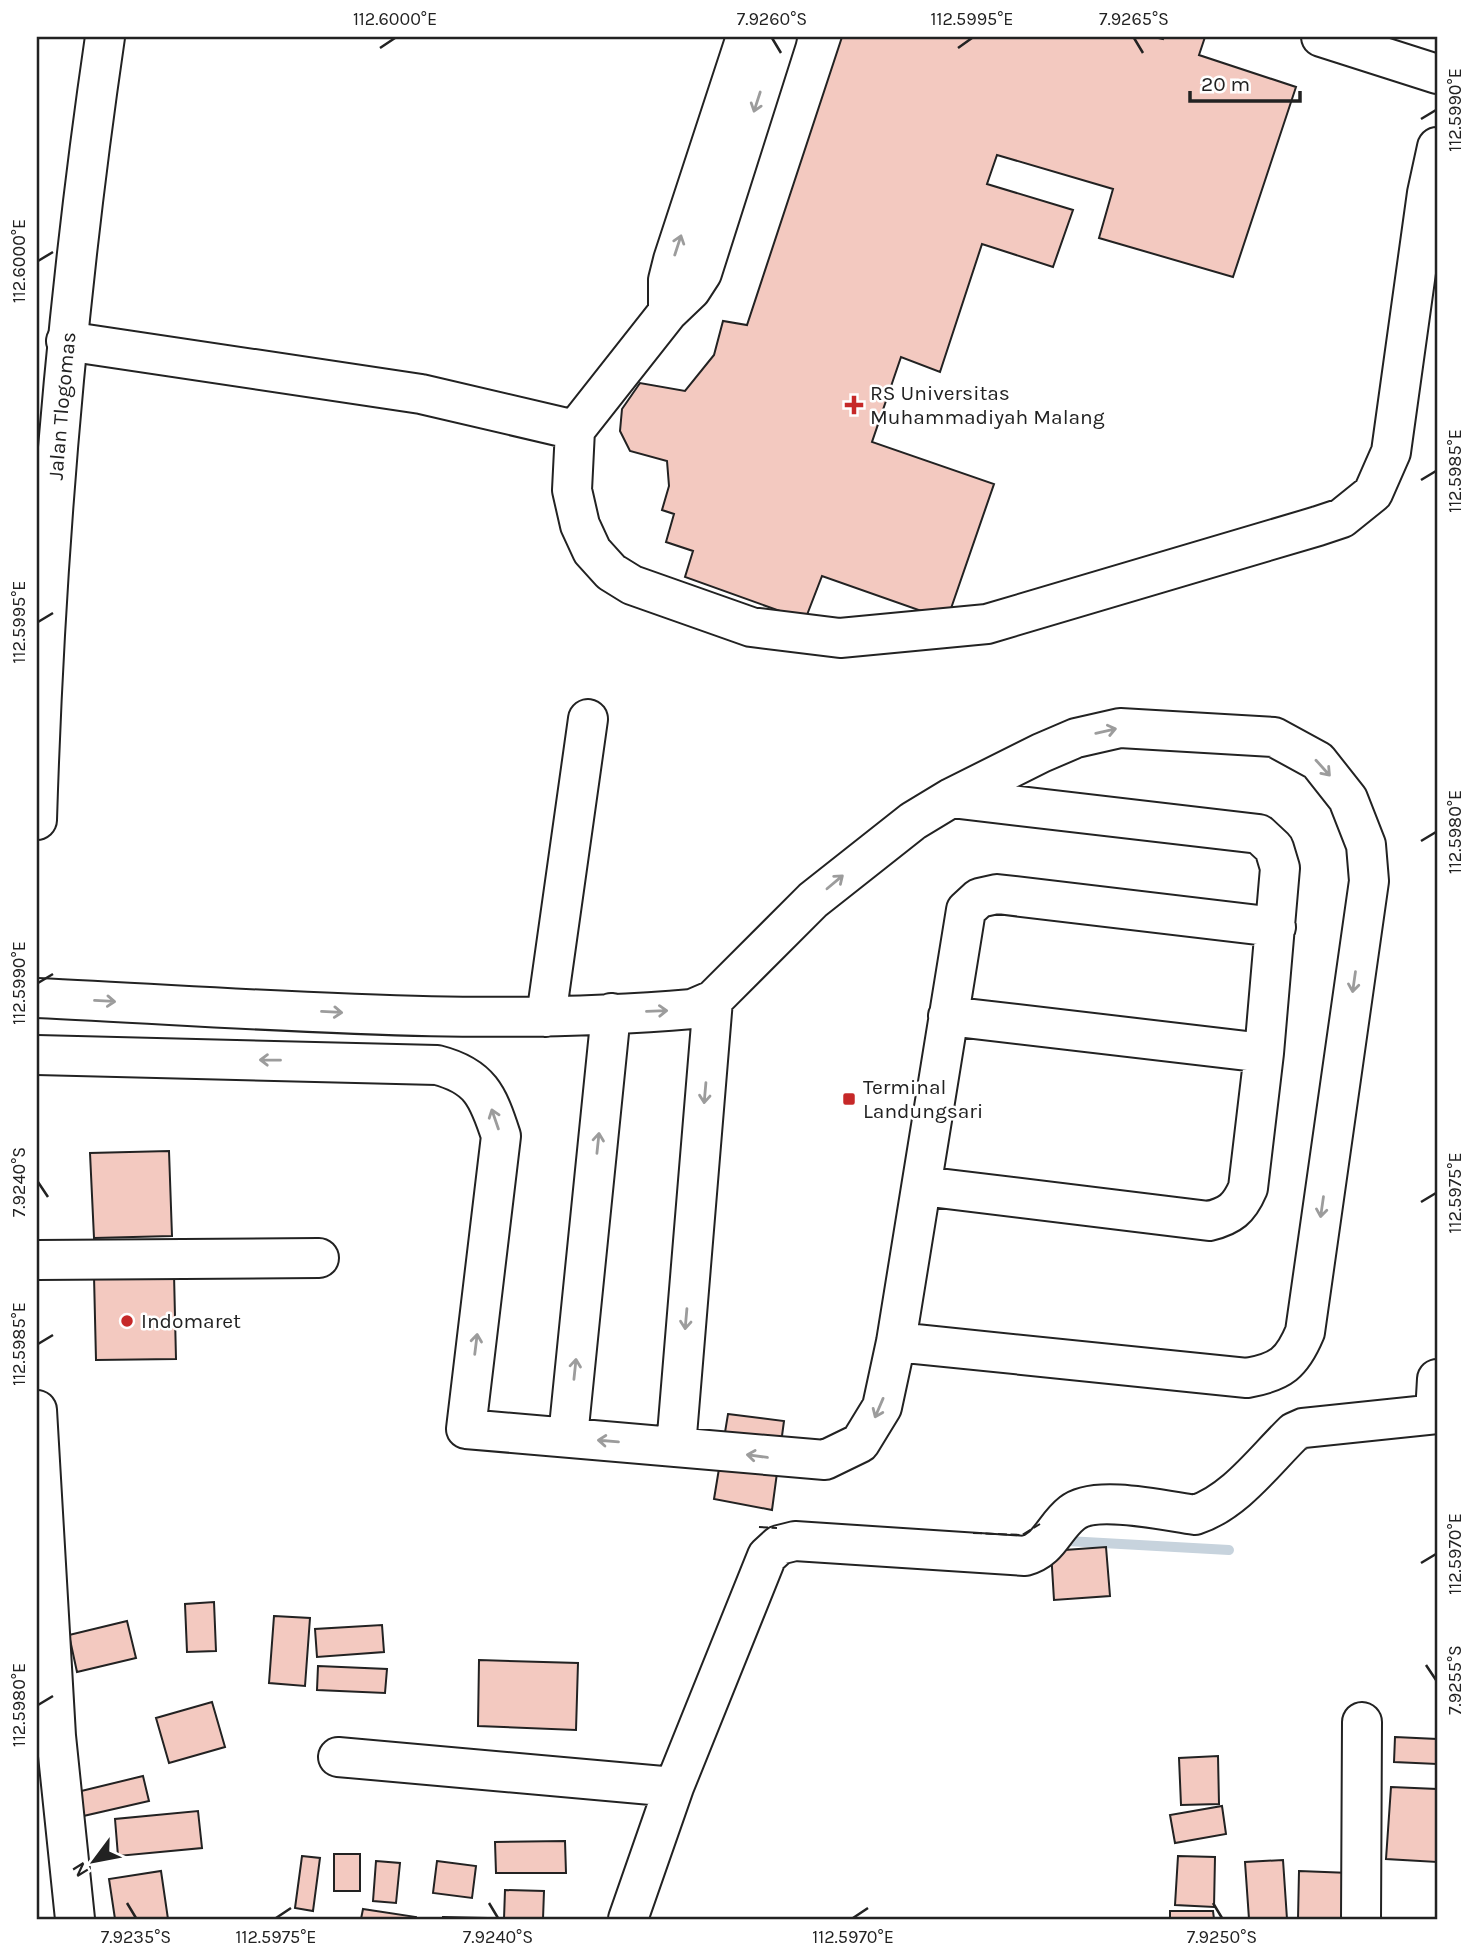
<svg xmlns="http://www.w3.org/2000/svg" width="1474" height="1956" viewBox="0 0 1474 1956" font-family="Karla,sans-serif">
<rect width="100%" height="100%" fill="#fff"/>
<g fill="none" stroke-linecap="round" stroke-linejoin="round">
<path stroke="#c7d3dd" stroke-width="10" d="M1067,1541l162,9"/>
</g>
<path fill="#f3c9c0" stroke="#222" stroke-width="2" d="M842,37h312l9,2 1,-2h41l-6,18 97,32 -63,190 -134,-39 14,-49 -116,-34 -10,29 86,26 -20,57 -71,-23 -42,128 -39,-15 -29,85 122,42 -47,136 -125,-44 -17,44 -120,-43 8,-26 -27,-9 8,-28 -12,-4 7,-24 -2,-25 -37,-10 -10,-20 2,-22 18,-26 45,8 29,-36 9,-34 24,4z
M169,1151l3,85 -78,2 -4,-85z
M174,1274l2,85 -80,1 -2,-84z
M728,1414l56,7 -12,89 -58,-11z
M1106,1547l4,49 -56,4 -3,-49z
M214,1602l2,49 -29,1 -2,-48z
M274,1616l36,2 -5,68 -36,-3z
M127,1621l9,37 -59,14 -8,-37z
M382,1625l2,27 -67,5 -2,-28z
M479,1660l99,3 -2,67 -98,-4z
M318,1666l69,3 -2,24 -68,-3z
M212,1702l13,45 -56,16 -13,-45z
M1395,1737l42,2v25l-43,-2z
M1218,1756l1,48 -38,1 -2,-47z
M143,1776l6,25 -70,16 -6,-24z
M1391,1787l46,2v73l-51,-3z
M1222,1806l4,28 -51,9 -5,-28z
M198,1811l4,37 -84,8 -3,-37z
M565,1841l1,32h-70l-1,-31z
M334,1854h26v37h-26z
M302,1856l18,2 -7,53 -18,-3z
M1178,1856l37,1 -1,50 -39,-2z
M1283,1860l4,59h-38l-4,-57z
M376,1861l24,2 -4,40 -23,-2z
M437,1861l39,5 -4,32 -39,-5z
M161,1871l7,48h-53l-6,-40z
M1299,1871l51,2v46h-52z
M505,1890l39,1 -1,28h-39z
M363,1909l53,8v2h-55z
M1170,1911h43l1,8h-44z
M443,1917l44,1v1h-44z"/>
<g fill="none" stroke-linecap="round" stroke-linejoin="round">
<g stroke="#222" stroke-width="42">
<path id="minor" d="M1321,37l116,37
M668,312v-32l5,-20 73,-223
M66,341l355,53 154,36 -3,60 8,35 12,26 19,21 21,13 119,42 89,11 147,-14 331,-98 24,-8 31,-25 18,-41 36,-259 10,-46
M575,430l93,-118 23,-22 11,-17 75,-236
M37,998c218,10 437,30 655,11l21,-9 100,-100 100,-79 38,-23 90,-45 35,-15 44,-10 154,9 44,24 30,38 18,46 3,36 -64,451c-13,31 -24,40 -58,46l-351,-36
M948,1016l316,37
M546,1017l42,-298
M37,1055l400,10c43,11 51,31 64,71l-35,293 359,31 35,-17 22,-36 14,-65 70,-432 13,-12 18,-4 279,33
M922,1186l287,35c21,-5 30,-12 39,-33l16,-135 16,-185 -6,-20 -15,-14 -308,-36
M37,1260l282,-2
M1435,1414l2,-35
M568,1437l43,-424
M676,1447l37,-447
M338,1757l336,30
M628,1919l46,-132 93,-231 12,-11 16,-4 230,15c25,-7 28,-28 47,-43 23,-19 94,-2 123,2 40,-13 70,-55 99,-83l9,-4 134,-14
M1361,1919l1,-197"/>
</g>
<g stroke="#222" stroke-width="42">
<g id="major">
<path id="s1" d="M37,820c8,-262 30,-524 68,-783"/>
<path d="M37,1410l19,326 19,183"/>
</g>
</g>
<use href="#minor" stroke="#fff" stroke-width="38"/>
<use href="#major" stroke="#fff" stroke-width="38"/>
<path stroke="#222" stroke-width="2" stroke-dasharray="9 3.5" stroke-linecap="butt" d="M759,1527l18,1
M973,1533l49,2 18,-11"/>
</g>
<defs><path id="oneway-shaft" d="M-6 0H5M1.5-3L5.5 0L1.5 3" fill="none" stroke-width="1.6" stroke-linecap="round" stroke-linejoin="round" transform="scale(1.75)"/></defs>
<g stroke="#9c9c9c">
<use href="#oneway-shaft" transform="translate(757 102) rotate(108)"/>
<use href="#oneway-shaft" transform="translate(678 245) rotate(-72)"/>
<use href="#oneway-shaft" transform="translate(1106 731) rotate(-13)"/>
<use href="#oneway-shaft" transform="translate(1323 768) rotate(48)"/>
<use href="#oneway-shaft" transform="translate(835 882) rotate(-40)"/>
<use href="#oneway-shaft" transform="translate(1354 982) rotate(98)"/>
<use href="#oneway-shaft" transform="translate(105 1001) rotate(3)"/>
<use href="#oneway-shaft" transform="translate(657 1011) rotate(-2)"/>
<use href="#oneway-shaft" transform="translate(332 1012) rotate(3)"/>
<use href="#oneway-shaft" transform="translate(270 1060) rotate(-179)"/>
<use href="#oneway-shaft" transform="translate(705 1093) rotate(95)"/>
<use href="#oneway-shaft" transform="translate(495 1119) rotate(-109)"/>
<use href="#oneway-shaft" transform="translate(598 1143) rotate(-84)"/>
<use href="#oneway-shaft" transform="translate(1322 1207) rotate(98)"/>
<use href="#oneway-shaft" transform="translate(686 1319) rotate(95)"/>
<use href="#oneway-shaft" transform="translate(476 1344) rotate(-83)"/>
<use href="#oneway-shaft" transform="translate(575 1369) rotate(-84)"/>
<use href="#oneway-shaft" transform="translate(879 1408) rotate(113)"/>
<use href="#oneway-shaft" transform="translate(608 1441) rotate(-175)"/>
<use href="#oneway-shaft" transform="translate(757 1456) rotate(-172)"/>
</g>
<path fill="none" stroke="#222" stroke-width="2.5" d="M772,38l9,15M1134,38l9,15M380,48l15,-10M958,48l14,-10M1421,119l15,-9M38,261l15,-9M1421,480l15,-9M38,622l15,-9M1421,841l15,-9M38,983l15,-9M38,1182l10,15M1421,1202l15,-9M38,1344l15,-9M1421,1563l15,-9M1426,1665l10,15M38,1705l15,-9M127,1903l9,15M489,1903l9,15M1213,1903l9,15M276,1918l15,-10M853,1918l15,-10"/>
<g fill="#c62828" stroke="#fff" stroke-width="2.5">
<path d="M850.5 394.5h7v7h7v7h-7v7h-7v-7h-7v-7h7z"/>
<rect x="842" y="1092" width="14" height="14" rx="3.5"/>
<circle cx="127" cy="1321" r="7"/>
</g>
<g text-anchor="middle" stroke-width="5" stroke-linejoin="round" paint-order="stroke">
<g font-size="21" fill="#222" stroke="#fff" text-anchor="start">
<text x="870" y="400">RS Universitas<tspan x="870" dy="24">Muhammadiyah Malang</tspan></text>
<text x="863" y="1094">Terminal<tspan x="863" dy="24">Landungsari</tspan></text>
<text x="141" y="1328">Indomaret</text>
</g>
<g font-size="21" fill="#222" stroke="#fff">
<text dy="7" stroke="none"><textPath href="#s1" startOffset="415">Jalan Tlogomas</textPath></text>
</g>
</g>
<rect width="1474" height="1956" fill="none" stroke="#ffffff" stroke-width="77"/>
<g transform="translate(94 1861) rotate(238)" stroke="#ffffff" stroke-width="5" paint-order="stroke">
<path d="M0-5L12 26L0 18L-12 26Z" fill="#222222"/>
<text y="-10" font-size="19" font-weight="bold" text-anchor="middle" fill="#222222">N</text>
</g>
<path d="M1190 91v10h110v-10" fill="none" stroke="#222222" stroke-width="3.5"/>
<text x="1201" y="91" font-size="21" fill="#222222" stroke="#ffffff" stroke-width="5" paint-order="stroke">20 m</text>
<rect x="38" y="38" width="1398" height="1880" fill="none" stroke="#222" stroke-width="2.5"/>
<g font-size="18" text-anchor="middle" fill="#222">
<text x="395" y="25">112.6000°E</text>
<text x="772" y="25">7.9260°S</text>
<text x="972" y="25">112.5995°E</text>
<text x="1134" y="25">7.9265°S</text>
<text transform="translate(1455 110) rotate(-90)" y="6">112.5990°E</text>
<text transform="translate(19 261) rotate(-90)" y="6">112.6000°E</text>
<text transform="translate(1455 471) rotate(-90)" y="6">112.5985°E</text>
<text transform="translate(19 622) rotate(-90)" y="6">112.5995°E</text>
<text transform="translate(1455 832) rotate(-90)" y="6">112.5980°E</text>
<text transform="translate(19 983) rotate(-90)" y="6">112.5990°E</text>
<text transform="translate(19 1182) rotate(-90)" y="6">7.9240°S</text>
<text transform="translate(1455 1193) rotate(-90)" y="6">112.5975°E</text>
<text transform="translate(19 1344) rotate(-90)" y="6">112.5985°E</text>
<text transform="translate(1455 1554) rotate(-90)" y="6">112.5970°E</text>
<text transform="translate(1455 1680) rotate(-90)" y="6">7.9255°S</text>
<text transform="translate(19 1705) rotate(-90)" y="6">112.5980°E</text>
<text x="136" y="1943">7.9235°S</text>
<text x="276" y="1943">112.5975°E</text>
<text x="498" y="1943">7.9240°S</text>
<text x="853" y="1943">112.5970°E</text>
<text x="1222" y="1943">7.9250°S</text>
</g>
</svg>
